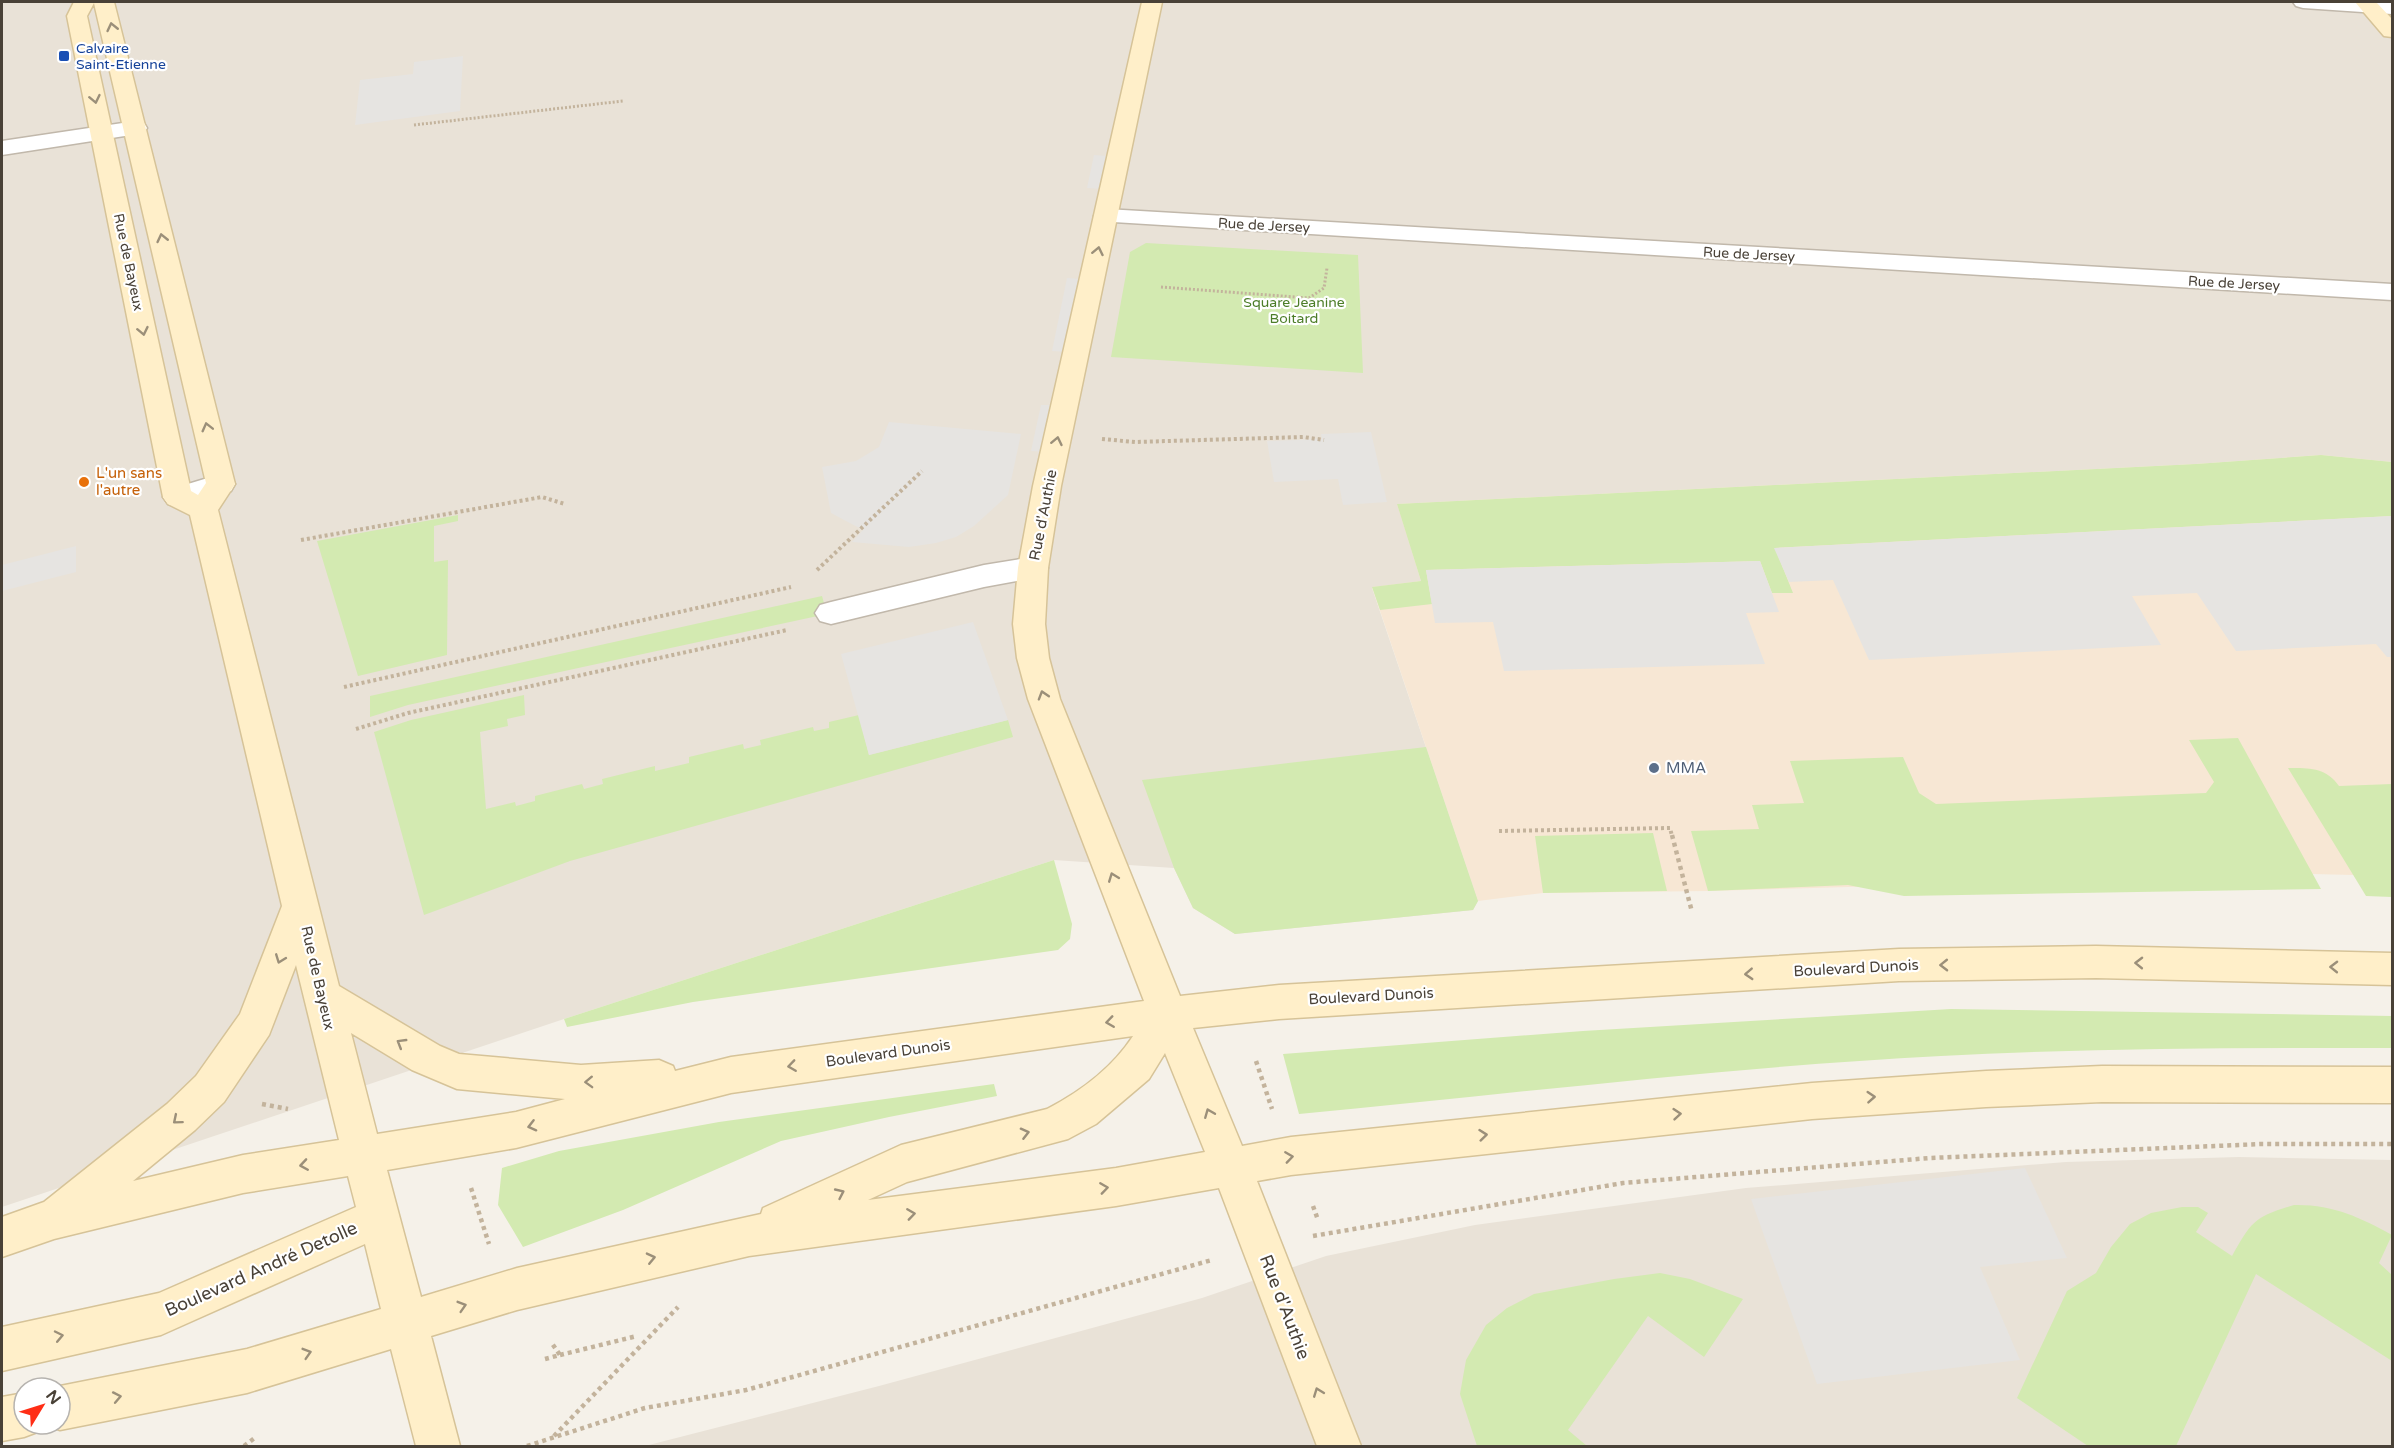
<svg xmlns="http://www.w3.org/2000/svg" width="2394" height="1448" viewBox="0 0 2394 1448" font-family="'Varela Round',sans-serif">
<rect width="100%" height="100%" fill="#f5f1e9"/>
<path fill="#e9e2d7" d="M2,2h2390v460l-71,-7 -125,9 -798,40 23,77 -49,7 106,313 -5,9 -238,24 -42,-26 -19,-40 -120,-8 -490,159 -562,188z
M2239,1157l153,3v286h-1747l234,-60 323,-88 124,-42 149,-31 271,-37 320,-26z"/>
<path fill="#f7e7d4" d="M2321,455l71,7v409l-39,4 -41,-1 -604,17 -165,2 -65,8 -106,-314 49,-6 -24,-77 799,-40z"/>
<path fill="#d3eab1" d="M1146,243l212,12 5,118 -252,-16 19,-105z
M2321,455l71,7v54l-617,32 18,45h-21l-12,-32 -334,9 6,34 -52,6 -8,-23 49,-6 -24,-77 799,-40z
M458,515v6l-24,5v36l14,-2 -1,95 -89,21 -41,-135z
M822,596l5,18 -419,91 -38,12v-21z
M524,695l1,20 -18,4 1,7 -28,6 6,77 29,-7 1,4 19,-5v-5l47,-12 2,5 19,-5 -1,-5 53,-13v5l34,-8v-6l54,-13 1,5 17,-4 -1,-5 53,-13 1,4 15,-3v-6l30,-7 10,40 139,-35 5,17 -443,124 -146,54 -50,-183 37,-12z
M2238,738l83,151 -417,7 -56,-11 -140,6 -17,-60 68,-2 -7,-24 52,-2 -14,-42 113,-4 16,36 17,11 270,-11 8,-11 -25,-42z
M1426,747l52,154 -5,9 -238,24 -42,-26 -19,-40 -32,-88z
M2288,768c20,0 38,-1 51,18l53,-2v113l-26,-1z
M1653,833l14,58 -124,2 -8,-57z
M1054,860l18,64 -2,15 -12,11 -365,52 -126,25 -3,-8z
M1951,1009l441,7v32c-150,0 -301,0 -451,8 -215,11 -429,38 -642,58l-16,-60 300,-23z
M994,1084l3,12 -108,21 -108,24 -158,69 -100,37 -25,-42 4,-37 57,-17 160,-29z
M2294,1205c37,-1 66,12 98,30l-13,28 13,12v86l-136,-87 -80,172h-88l-71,-48 50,-107 29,-18 15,-26 19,-23 21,-11 31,-6h16l10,6 -12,19 36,24c20,-35 22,-39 62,-51z
M1660,1273l30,6 53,20 -39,58 -56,-41 -80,114 19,16h-110l-17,-52 6,-34 20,-35 21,-17 27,-14 80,-15z"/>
<path fill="#e6e4e1" d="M463,56l-3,55 -105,14 5,-45 53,-6 1,-12z
M1094,155l14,1 -6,33 -15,-1z
M1067,278l15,1 -14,73 -16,-1z
M1041,405h16l-10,47 -16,-1z
M889,422l132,12 -13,61 -34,31 -18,11 -20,6 -27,4 -57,-5 11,-12 -32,-17 -9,-46 34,-6 23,-14z
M1371,432l16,70 -44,3 -5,-26 -64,3 -7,-41 55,-2 -1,-5z
M2392,516v141h-5l-11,-13 -140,7 -39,-58 -65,3 29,49 -292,15 -36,-80 -44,2 -15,-34z
M76,546v26l-74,19v-26z
M1760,561l19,51 -33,1 19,51 -261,7 -11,-49 -58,1 -9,-53z
M973,622l35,98 -139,35 -28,-101z
M2025,1168l42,90 -87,9 40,93 -203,24 -66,-185z"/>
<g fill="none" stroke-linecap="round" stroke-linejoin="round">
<g stroke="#c1b8ab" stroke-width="3">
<path id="lane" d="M221,474l10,3 4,7 -4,7 -53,16 -10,-3 -5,-7 5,-7z
M1033,557l11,3 4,8 -4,8 -60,11 -153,37 -11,-3 -5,-8 5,-8 11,-3 153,-37z"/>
</g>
<g stroke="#c1b8ab" stroke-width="3">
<path id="street" d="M2293,2h99v12l-89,-6 -7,-2z
M136,121l8,2 3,5 -3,5 -142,22v-14z
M1106,209l1286,75v16l-1295,-79 -3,-5 3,-5z"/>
</g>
<g stroke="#d6c398" stroke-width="3">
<path id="secondary" d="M74,2h40l121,482 -17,26 121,476 101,60 19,8 122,11 78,-5 14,6 2,5 56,-14 413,-56 -116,-302 -11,-41 -4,-34 5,-56 15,-82 109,-484h20l-101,484 -13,82 -3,56 4,34 11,41 120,297 99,-11 620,-36 197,-3 296,7v32l-296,-7 -197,3 -620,38 -86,9 49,118 49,-9 521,-54 174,-12 116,-5 290,1v36l-290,-1 -116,5 -174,12 -521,56 -34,6 104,265h-44l-98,-258 -103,18 -367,50 -232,54 -86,26 29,110h-44l-25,-97 -144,44 -187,37 -15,-6h15v-36h-6l6,-2 187,-37 134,-40 -16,-65 -204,91 -159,36v-44l157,-34 197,-86 -8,-31 -105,17 -189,46 -52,18v-40l42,-15 123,-98 29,-28 44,-62 42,-108 -92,-391 -22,-11 -5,-7 -96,-481zM94,3l112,480 -8,12 -7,-4 -104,-475zM296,965l43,175 -96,15 -110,26 62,-51 29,-28 45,-67zM351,1033l61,37 45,19 108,10 -49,13 -139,22zM1133,1036c-20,31 -53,56 -86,73l-146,36 -138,63 -2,6 -244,54 -96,29 -34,-127 129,-22 215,-55zM1165,1053l40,99 -89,16 -248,32 39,-18 161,-43 28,-15 53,-45z
M2355,2h21l16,17v18l-8,-1z
M24,1393v31h19l-3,7 -16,6 -22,4v-44z"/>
</g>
<path stroke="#c3b39c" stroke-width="3" stroke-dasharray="2 2" stroke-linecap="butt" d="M414,125l209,-24
M1161,287l148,11 15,-10 3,-20"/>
<path stroke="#c3b39c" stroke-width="4" stroke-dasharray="3 3" stroke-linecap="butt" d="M1102,439l33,3 168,-5 21,3
M301,540l241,-43 23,7
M817,570l105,-99
M344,687l447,-100
M356,729l52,-16 379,-83
M1499,831l171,-3 2,8"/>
<path stroke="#c3b39c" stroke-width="4.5" stroke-dasharray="4 4" stroke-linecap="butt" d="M1672,835l20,77
M1256,1061l16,48
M262,1104l26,5
M471,1188l18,56
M1313,1206l5,14
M1313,1236l310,-53 307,-25 332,-14h130
M560,1355l77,-19
M545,1359l15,-4 -9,-13
M554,1436l124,-129
M244,1446l12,-9
M527,1446l118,-38 101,-18 466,-130"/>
<use href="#lane" fill="#fff" fill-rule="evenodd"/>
<use href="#street" fill="#fff" fill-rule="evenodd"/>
<use href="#secondary" fill="#ffefc9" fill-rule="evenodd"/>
</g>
<defs><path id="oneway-chevron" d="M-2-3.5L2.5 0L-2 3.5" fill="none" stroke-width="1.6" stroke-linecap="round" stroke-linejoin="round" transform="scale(1.5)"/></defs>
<g stroke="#9b8f79">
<use href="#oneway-chevron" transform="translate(112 27) rotate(-103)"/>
<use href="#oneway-chevron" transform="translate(95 99) rotate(78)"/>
<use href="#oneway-chevron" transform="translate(162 238) rotate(-103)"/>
<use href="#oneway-chevron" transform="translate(1098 251) rotate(-78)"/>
<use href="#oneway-chevron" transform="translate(143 331) rotate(78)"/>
<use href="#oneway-chevron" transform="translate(207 427) rotate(-104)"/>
<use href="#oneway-chevron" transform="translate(1057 441) rotate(-78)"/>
<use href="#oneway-chevron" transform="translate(1043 695) rotate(-107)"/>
<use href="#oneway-chevron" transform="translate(1113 877) rotate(-111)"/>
<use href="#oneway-chevron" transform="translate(280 959) rotate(111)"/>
<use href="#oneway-chevron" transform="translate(2139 963) rotate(-179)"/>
<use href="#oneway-chevron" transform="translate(1944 965) rotate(179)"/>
<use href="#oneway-chevron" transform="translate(2334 967) rotate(-179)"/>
<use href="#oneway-chevron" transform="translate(1749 974) rotate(177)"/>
<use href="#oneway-chevron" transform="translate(1110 1022) rotate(172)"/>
<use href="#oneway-chevron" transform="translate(401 1043) rotate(-149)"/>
<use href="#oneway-chevron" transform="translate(792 1066) rotate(172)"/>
<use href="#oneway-chevron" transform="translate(589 1082) rotate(178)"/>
<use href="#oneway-chevron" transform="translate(1871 1097) rotate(-4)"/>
<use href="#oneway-chevron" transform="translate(1209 1113) rotate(-112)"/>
<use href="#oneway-chevron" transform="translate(1677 1114) rotate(-5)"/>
<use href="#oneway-chevron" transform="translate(177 1120) rotate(140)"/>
<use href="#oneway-chevron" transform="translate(532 1126) rotate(166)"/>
<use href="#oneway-chevron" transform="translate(1025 1133) rotate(-14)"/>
<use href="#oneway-chevron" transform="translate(1483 1135) rotate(-6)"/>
<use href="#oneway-chevron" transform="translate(1289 1157) rotate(-8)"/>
<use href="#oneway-chevron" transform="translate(304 1165) rotate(171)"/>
<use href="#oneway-chevron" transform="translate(1104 1188) rotate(-8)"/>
<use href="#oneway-chevron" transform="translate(840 1193) rotate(-25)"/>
<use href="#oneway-chevron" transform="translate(911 1214) rotate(-8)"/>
<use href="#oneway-chevron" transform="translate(651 1258) rotate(-13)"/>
<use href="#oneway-chevron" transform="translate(462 1306) rotate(-17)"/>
<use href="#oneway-chevron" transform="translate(59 1336) rotate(-12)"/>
<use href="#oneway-chevron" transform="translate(307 1353) rotate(-17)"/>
<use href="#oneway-chevron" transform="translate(1318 1392) rotate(-111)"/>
<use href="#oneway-chevron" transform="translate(117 1397) rotate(-11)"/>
</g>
<rect fill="#1a4fb4" stroke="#fff" stroke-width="2" x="58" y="50" width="12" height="12" rx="3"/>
<circle fill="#e8710a" stroke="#fff" stroke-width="2" cx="84" cy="482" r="6"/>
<circle fill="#5c6f8a" stroke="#fff" stroke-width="2" cx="1654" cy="768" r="6"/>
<g text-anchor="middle" stroke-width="4.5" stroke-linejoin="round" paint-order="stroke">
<g font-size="14" fill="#164399" stroke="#fff" text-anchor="start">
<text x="76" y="53">Calvaire<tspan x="76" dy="16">Saint-Etienne</tspan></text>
</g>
<g font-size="14" fill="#494137" stroke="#fff">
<text transform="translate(1264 225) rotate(3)" y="5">Rue de Jersey</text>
<text transform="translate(1749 254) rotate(3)" y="5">Rue de Jersey</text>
<text transform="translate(129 262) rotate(78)" y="5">Rue de Bayeux</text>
<text transform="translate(2234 283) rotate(3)" y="5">Rue de Jersey</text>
</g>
<g font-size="14" fill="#4c7d28" stroke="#fff">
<text x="1294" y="307">Square Jeanine<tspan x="1294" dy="16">Boitard</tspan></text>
</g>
<g font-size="15" fill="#c56008" stroke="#fff" text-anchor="start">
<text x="96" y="478">L'un sans<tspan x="96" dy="17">l'autre</tspan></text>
</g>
<g font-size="15" fill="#494137" stroke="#fff">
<text transform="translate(1043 515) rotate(-79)" y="5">Rue d'Authie</text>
<text transform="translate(1856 968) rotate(-3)" y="5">Boulevard Dunois</text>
<text transform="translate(318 978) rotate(77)" y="5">Rue de Bayeux</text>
<text transform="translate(1371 996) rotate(-3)" y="5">Boulevard Dunois</text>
<text transform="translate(888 1053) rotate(-8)" y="5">Boulevard Dunois</text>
</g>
<g font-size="15" fill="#4e5e75" stroke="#fff" text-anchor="start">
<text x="1666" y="773">MMA</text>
</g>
<g font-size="18" fill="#494137" stroke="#fff">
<text transform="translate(261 1269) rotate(-24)" y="6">Boulevard André Detolle</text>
<text transform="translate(1285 1307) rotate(69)" y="6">Rue d'Authie</text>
</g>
</g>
<rect width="2394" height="1448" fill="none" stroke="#494137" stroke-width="6"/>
<g transform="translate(42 1406) rotate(52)"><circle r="28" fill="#ffffff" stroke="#b6b3af" stroke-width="1.5"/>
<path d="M0-4.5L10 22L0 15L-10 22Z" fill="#ff2e16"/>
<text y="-9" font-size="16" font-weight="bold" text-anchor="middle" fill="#494137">N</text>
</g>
</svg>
